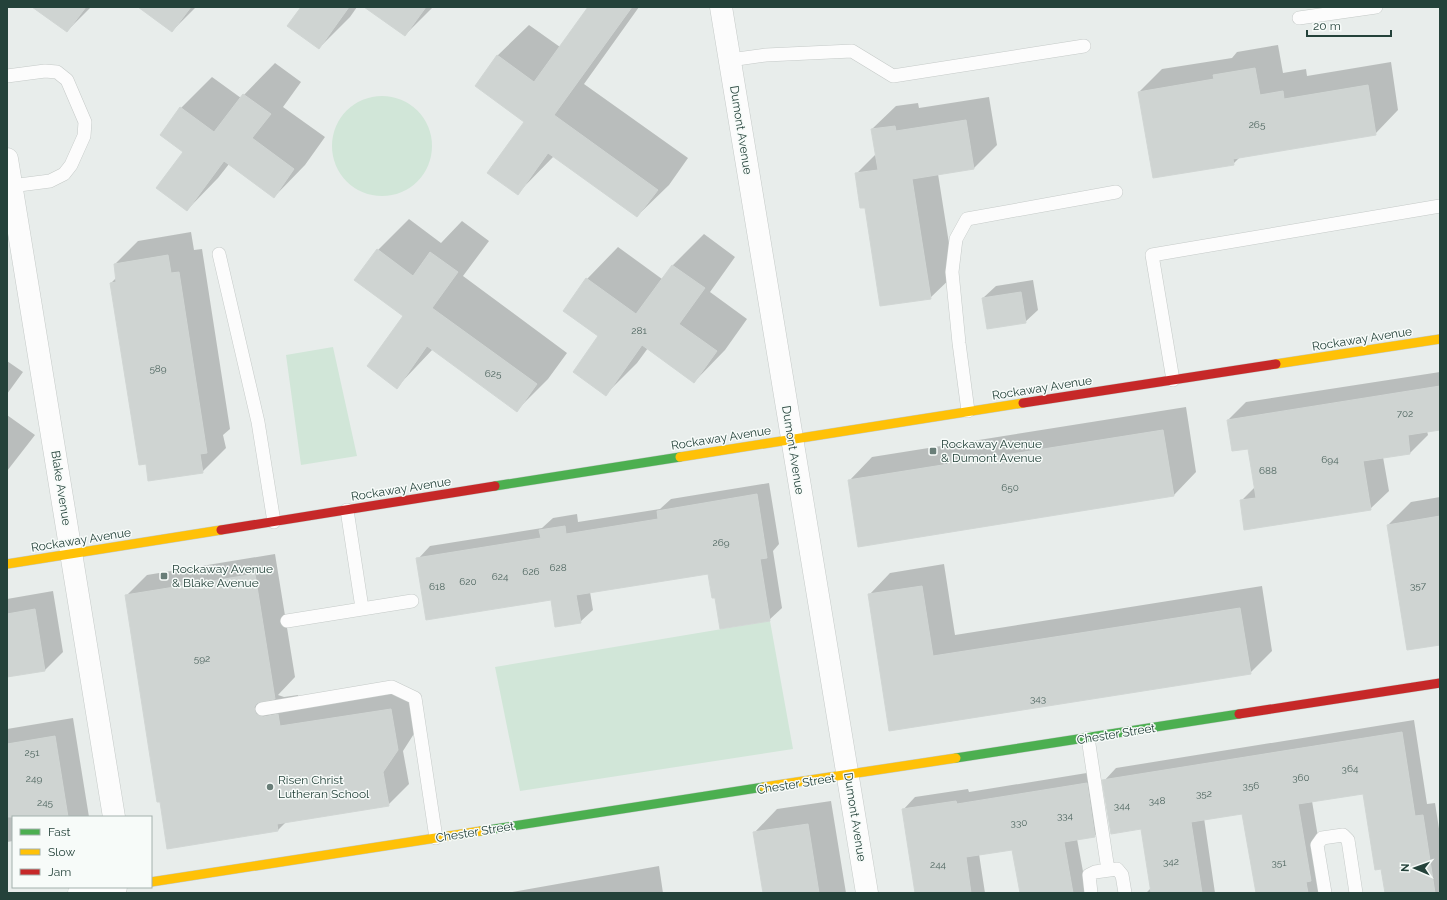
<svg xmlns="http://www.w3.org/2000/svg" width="1447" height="900" viewBox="0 0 1447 900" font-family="Raleway,sans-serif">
<rect width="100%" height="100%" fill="#e8edeb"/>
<path fill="#d1e6d8" d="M332 146a50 50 0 1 1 100 0a50 50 0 1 1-100 0Z
M333,347l24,109 -56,9 -15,-110z
M770,621l23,128 -273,42 -25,-124z"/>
<path fill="#0003" d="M37,7h54l-24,24z
M139,7h57l-24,24z
M303,7h54l-7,10 -31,31z
M366,7h67l-28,28z
M589,7h50l-55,77 104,74 -19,27 -32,31 -83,-60 -37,38 8,-72 -28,-66 32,-31 31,22z
M1278,45l5,28 23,-4 1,7 84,-14 7,48 -23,24 -135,23 -7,7 -94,-72 23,-23 70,-11 5,-6z
M275,63l26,19 -18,25 42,30 -20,28 -31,32 -45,-33 -11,14 -31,32 -6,-102 31,-31 29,21z
M989,97l8,48 -23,23 -36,6 16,101 -24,23 -64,-91 -10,-33 20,-20 -4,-25 24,-23 22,-3 1,5z
M409,219l32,24 21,-22 27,20 -26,35 104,77 -19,26 -31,31 -84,-61 -36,38 8,-71 -27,-66z
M191,232l3,18 8,-1 28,180 -7,6 3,13 -24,24 -91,-189 6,-6 -2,-13 23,-23z
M704,234l31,23 -25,35 37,27 -22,31 -31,32 -46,-34 -11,15 -31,31 -7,-58 -35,-25 23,-32 31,-32 44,32 11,-14z
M1033,280l5,30 -13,12 -42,-24 13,-12z
M7,361l16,11 -16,22z
M1440,372v57l-13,2 1,4 -18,18 -27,4 6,34 -19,18 -129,-8 14,-14 -6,-40 -21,-27 18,-18z
M1186,407l10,65 -23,24 -324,-15 23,-24z
M7,415l28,20 -28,36z
M769,483l10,61 -6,7 9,57 -13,12 -53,-23 -7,-24 -119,19 3,18 -13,12 -28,-23 -134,-40 12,-13 112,-18 11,-10 24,-4 1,8 82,-13 11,-10z
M1440,497v147l-52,-119 23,-23z
M275,554l20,123 -17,18 6,2 14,-2 2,11 111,-17 6,40 -14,22 6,33 -21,21 -101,16 -9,9 -152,-234 21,-21z
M944,564l11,71 307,-49 10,65 -22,22 -360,57 -21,-135 21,-22z
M53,591l10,61 -18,18 -38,6v-77z
M73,718l16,99h-76v24l-6,1v-113z
M1414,720l13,84 8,-1 5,32v58h-54l-4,-25 -18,-75 -52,8 11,66 -1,26h-65l-14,-81 -39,6 11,75h-69l5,-5 -9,-60 -38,-47 12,-13z
M1099,771l8,53 -13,12 -17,3 10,54h5h-71l-8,-44 -34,5 6,39h-69l-13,-83 12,-13 53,-8 1,3z
M831,801l15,92h-82l-10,-60 23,-24z
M659,866l4,27h-157z"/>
<path fill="#cfd4d2" stroke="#d1d6d4" d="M32,7h54l-19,25z
M138,7h53l-19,25z
M301,7h48l-30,42 -32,-23z
M364,7h62l-21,29z
M588,7h44l-78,108 104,75 -21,27 -89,-64 -30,42 -31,-22 37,-51 -49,-36 22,-31 37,27z
M1255,68l5,27 23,-4 1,8 84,-14 8,50 -143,24 1,6 -81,13 -15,-86 76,-13 -1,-4z
M243,94l28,20 -19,24 42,31 -20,29 -50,-37 -37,50 -31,-23 27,-36 -23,-17 20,-28 34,25z
M966,120l8,49 -62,10 19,120 -51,7 -15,-98h-5l-5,-35 23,-3 -7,-41 24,-3 1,5z
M377,249l36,27 17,-24 28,20 -26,36 105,76 -20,28 -90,-66 -30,43 -30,-23 36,-50 -49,-36z
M168,255l3,18 8,-1 28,181 -7,1 3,19 -55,8 -2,-17 -7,1 -29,-182 6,-1 -2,-18z
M672,265l33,23 -26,36 38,27 -23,32 -52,-38 -36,51 -33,-24 25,-36 -35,-25 23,-33 50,36z
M1021,292l5,31 -39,6 -5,-31z
M1440,386v44l-32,5 2,19 -47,7 8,49 -127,20 -4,-30 16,-2 -8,-49 -16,2 -5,-31z
M1163,430l11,66 -316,51 -10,-67z
M757,494l10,64 -7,1 10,62 -50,8 -5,-31h-3l-4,-24 -132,21 5,28 -26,4 -4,-27 -125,20 -10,-62 125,-20 -2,-8 26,-4 1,8 92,-15 -1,-8z
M1440,516v129l-33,5 -20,-125z
M255,574l20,125 -18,4 -3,4 2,7 7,3 15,-3 2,12 111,-17 7,41 -15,22 6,34 -112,18 1,7 -111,18 -7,-47h-3l-32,-207z
M922,586l11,70 307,-48 11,66 -362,57 -21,-137z
M35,609l10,62 -38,6v-63z
M1402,732l13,84 8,-1 12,78h-50l-4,-24 -6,1 -12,-76 -65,10 13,77 -5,1 2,11h-52l-14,-79 -51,8 11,71h-51l-10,-64 -30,5 -9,-54z
M55,736l13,81h-61v-73z
M1087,783l8,54 -31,5 9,51h-53l-8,-43 -46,7 5,36h-56l-13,-84 54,-8 1,3z
M808,824l11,69h-56l-10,-61z"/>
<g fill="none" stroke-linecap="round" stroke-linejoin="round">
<g stroke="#c5cac8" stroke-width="14">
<path id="lane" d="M1299,18l77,-11
M730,60l36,-5 86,-4 41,25 191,-30
M7,76l38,-5 12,1 10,8 18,42 -1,14 -13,29 -7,9 -14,7 -39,5
M219,254l39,168 16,100
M1173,380l-21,-125 288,-49
M968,411l-9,-68 -7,-71 4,-33 11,-20 149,-27
M347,510l15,98
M287,621l125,-20
M262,709l130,-22 23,11 21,140
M1088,738l20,132
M1091,893l-2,-18 6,-3 22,-3 5,6 3,18
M1325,893l-8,-48 5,-7 21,-3 5,5 8,53"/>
</g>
<g stroke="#c5cac8" stroke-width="23">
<path id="street" d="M721,7l146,886
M7,159l107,658
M79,893l37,-6"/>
</g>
<g stroke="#c3cbc8" stroke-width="10">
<path id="fast" d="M495,486l185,-29
M956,758l283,-44
M481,831l283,-44"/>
</g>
<g stroke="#c3cbc8" stroke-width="10">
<path id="slow" d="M1276,364l164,-25
M680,457l343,-54
M7,564l214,-34
M764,787l192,-29
M151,882l330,-51"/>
</g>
<g stroke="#c3cbc8" stroke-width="10">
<path id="jam" d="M1023,403l253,-39
M221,530l274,-44
M1239,714l201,-31"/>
</g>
<use href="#lane" stroke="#fcfcfc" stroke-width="13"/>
<use href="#street" stroke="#fcfcfc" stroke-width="22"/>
<use href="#fast" stroke="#4caf50" stroke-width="9"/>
<use href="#slow" stroke="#ffc107" stroke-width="9"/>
<use href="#jam" stroke="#c62828" stroke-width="9"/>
</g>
<g fill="#697e78" stroke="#f7fbf9" stroke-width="1.5">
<rect x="929" y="447" width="8" height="8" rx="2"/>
<rect x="160" y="572" width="8" height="8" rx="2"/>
<circle cx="270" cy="787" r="4"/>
</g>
<g text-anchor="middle" stroke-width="3" stroke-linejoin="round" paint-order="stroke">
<g font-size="10" fill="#506761">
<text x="1257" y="128">265</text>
<text x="639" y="334">281</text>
<text x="158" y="372">589</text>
<text x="493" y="377">625</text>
<text x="1405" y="417">702</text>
<text x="1330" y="463">694</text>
<text x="1268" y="474">688</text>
<text x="1010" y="491">650</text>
<text x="721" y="546">269</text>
<text x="558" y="571">628</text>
<text x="531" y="575">626</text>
<text x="500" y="580">624</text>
<text x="468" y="585">620</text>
<text x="1418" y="589">357</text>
<text x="437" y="590">618</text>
<text x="202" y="662">592</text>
<text x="1038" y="702">343</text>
<text x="32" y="756">251</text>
<text x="1350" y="772">364</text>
<text x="1301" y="781">360</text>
<text x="34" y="782">249</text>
<text x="1251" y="789">356</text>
<text x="1204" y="797">352</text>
<text x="1157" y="804">348</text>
<text x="45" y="806">245</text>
<text x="1122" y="809">344</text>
<text x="1065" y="819">334</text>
<text x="1019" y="826">330</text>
<text x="1171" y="865">342</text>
<text x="1279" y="866">351</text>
<text x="938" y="868">244</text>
</g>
<g font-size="12" fill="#24423a" stroke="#f7fbf9">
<text transform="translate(741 130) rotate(81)" y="4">Dumont Avenue</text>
<text transform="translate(1362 339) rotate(-9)" y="4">Rockaway Avenue</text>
<text transform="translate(1042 388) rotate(-9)" y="4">Rockaway Avenue</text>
<text transform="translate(721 438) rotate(-9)" y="4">Rockaway Avenue</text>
<text transform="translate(793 450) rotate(81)" y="4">Dumont Avenue</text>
<text transform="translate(61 488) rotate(81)" y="4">Blake Avenue</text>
<text transform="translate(401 489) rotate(-9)" y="4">Rockaway Avenue</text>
<text transform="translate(81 540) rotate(-9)" y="4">Rockaway Avenue</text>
<text transform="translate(1116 734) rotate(-9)" y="4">Chester Street</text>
<text transform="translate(796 784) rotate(-9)" y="4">Chester Street</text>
<text transform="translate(855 817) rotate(81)" y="4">Dumont Avenue</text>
<text transform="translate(475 832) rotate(-9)" y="4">Chester Street</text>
</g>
<g font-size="12" fill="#24423a" stroke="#f7fbf9" text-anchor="start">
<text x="941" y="448">Rockaway Avenue<tspan x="941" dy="14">&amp; Dumont Avenue</tspan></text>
<text x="172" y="573">Rockaway Avenue<tspan x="172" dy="14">&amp; Blake Avenue</tspan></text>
<text x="278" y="784">Risen Christ<tspan x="278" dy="14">Lutheran School</tspan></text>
</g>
</g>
<rect width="1447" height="900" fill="none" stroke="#24423a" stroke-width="16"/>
<rect x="12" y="816" width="140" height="72" fill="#f7fbf9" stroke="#a3b1ad"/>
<rect x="20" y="829" width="20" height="6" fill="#4caf50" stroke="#a3b1ad"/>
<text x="48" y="836" font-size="12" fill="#24423a">Fast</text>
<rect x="20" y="849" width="20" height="6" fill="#ffc107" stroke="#a3b1ad"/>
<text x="48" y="856" font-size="12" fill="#24423a">Slow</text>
<rect x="20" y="869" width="20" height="6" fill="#c62828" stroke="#a3b1ad"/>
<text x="48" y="876" font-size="12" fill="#24423a">Jam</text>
<g transform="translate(1415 868) rotate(272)" stroke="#f7fbf9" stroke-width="3" paint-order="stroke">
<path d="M0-3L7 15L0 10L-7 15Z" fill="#24423a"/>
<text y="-6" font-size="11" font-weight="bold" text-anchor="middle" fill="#24423a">N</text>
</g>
<path d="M1307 30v6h84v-6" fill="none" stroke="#24423a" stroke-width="2"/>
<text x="1313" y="30" font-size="12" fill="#24423a" stroke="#f7fbf9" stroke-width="3" paint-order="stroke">20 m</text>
</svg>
